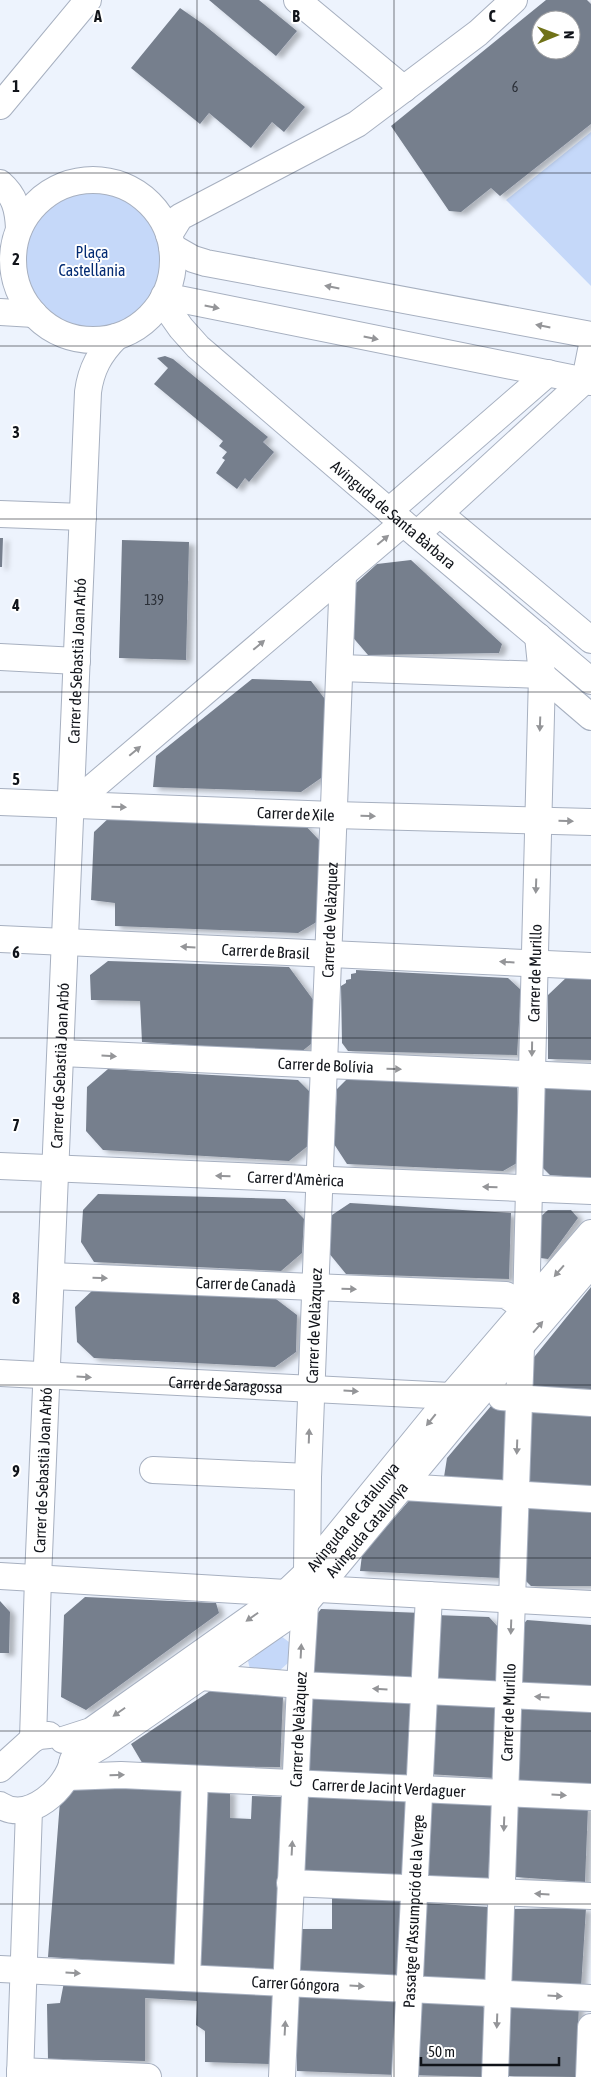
<svg xmlns="http://www.w3.org/2000/svg" width="591" height="2077" viewBox="0 0 591 2077" font-family="'Asap Condensed',sans-serif">
<defs>
<filter id="shadow"><feDropShadow dx="5.5" dy="3" stdDeviation="2.5" flood-color="#0004"/></filter>
</defs>
<rect width="100%" height="100%" fill="#edf3fd"/>
<path fill="#c5d8f9" d="M591,132v154l-85,-86z
M21 261a71 71 0 1 1 142 0a71 71 0 1 1-142 0Z
M281,1636l8,6 -1,21 -9,8 -29,-2 -2,-8z"/>
<path fill="#767f8d" fill-rule="evenodd" filter="url(#shadow)" d="M209,0h50l38,31 -21,25z
M546,0h41l4,4v120l-91,72 -9,-8 -30,24 -12,-1 -58,-85zM541,20h30v30h-30z
M180,8l23,16 102,83 -21,25 -12,-10 -21,26 -42,-35 -9,11 -69,-56z
M165,356l8,3 95,78 -5,5 11,10 -25,30 -4,-4 -8,11 -21,-16 9,-13 -3,-2 5,-6 -8,-6 4,-5 -69,-57 14,-16 -11,-10z
M0,538h3l-1,29h-2z
M122,540l67,2 -3,118 -67,-2z
M411,560l91,84 -3,9 -131,2 -18,-21 4,-49 23,-21z
M252,679l59,2 17,22 -4,73 -23,16 -148,-5 3,-31z
M112,815l190,7 18,19v79l-22,13 -183,-7v-23l-24,-3 3,-68z
M108,961l181,6 25,34 -3,43 -10,8 -159,-10 -2,-41 -49,-1 -1,-25z
M356,970l152,8 13,12 -4,65 -169,-4 -6,-8 -1,-57 5,-3v-3l5,-1v-5l5,-1z
M568,976l23,1v83l-43,-1v-64z
M108,1069l190,11 11,11v54l-20,16 -186,-11 -17,-19 1,-44z
M347,1079l170,7v77l-14,8 -156,-7 -13,-20 3,-55z
M544,1087l47,1v90l-41,-3 -10,-10z
M98,1194l187,5 19,20 -2,34 -21,18 -187,-9 -13,-20 2,-32z
M350,1203l161,10 -2,66 -163,-5 -18,-22 4,-37z
M548,1210h23l7,8 -30,41 -8,-1 -1,-40z
M591,1287v102l-61,-2 1,-26z
M95,1288l177,8 25,19 -1,37 -21,15 -181,-9 -17,-16 -2,-35z
M491,1406h15l-2,75 -60,-4 3,-19z
M529,1408l62,2v79l-61,-3 -2,-5z
M413,1496l91,8 -4,74 -140,-7 2,-16z
M526,1506l65,4v76h-60l-13,-13z
M85,1597l131,6 3,10 -133,97 -25,-13 3,-82z
M0,1601l10,11 -1,41h-9z
M321,1609l101,4 -5,69 -104,-6 1,-58z
M435,1615l54,2 10,11 -3,58 -65,-4z
M527,1620l64,5v65l-77,-2 5,-59z
M210,1691l73,6 -3,70 -136,-1 -13,-22z
M313,1697l103,6 -5,72 -105,-3z
M432,1704l63,2v72l-68,-4z
M518,1709l73,2v74l-78,-3z
M74,1787l111,1 -9,177 -128,-8 12,-156z
M230,1790v28l21,1 1,-23 31,1 -8,174 -78,-4 6,-176z
M305,1797l107,3 -4,78 -105,-7z
M426,1800l66,3 -4,78 -67,-4z
M513,1802l75,4 -3,76 -70,-5z
M332,1897l74,1 -3,83 -105,-8 3,-44h31z
M421,1903l69,4 -5,75 -69,-1z
M586,1908l-5,80 -73,-1 4,-78z
M64,1982l209,6 -4,76 -64,-2v-31l-9,-6 1,-24 -52,-3v63l-97,-2 -1,-55 13,-1z
M296,1989l104,3 -3,83 -100,-4z
M477,1999l7,9 2,69 -75,-2 5,-75z
M508,2002l71,2 -3,73 -71,-1z"/>
<g fill="none" stroke-linecap="round" stroke-linejoin="round">
<g stroke="#a7b0c0" stroke-width="28">
<g id="minor">
<path d="M297,0l107,89"/>
<path d="M0,106l88,-106"/>
<circle cx="93" cy="260" r="80"/>
<path d="M0,183c15,13 18,26 19,45"/>
<path d="M169,235l11,-18 177,-93 121,-91 36,-33"/>
<path d="M172,247l21,12 13,4 385,72"/>
<path d="M164,296l427,86"/>
<path id="s1" d="M162,301l19,27 17,19 191,164 202,170"/>
<path d="M0,312l34,2"/>
<path d="M585,380l6,-30"/>
<path d="M389,511l159,-138"/>
<path d="M0,514l83,3"/>
<path d="M440,514l151,126"/>
<path d="M417,534l168,-154"/>
<path d="M0,657l77,4"/>
<path d="M340,668l202,7"/>
<path d="M542,675l49,42"/>
<path id="s2" d="M0,802l334,13 257,7"/>
<path d="M72,805l331,-282"/>
<path id="s3" d="M0,939l591,27"/>
<path id="s4" d="M61,1053l530,24"/>
<path id="s5" d="M0,1166l591,25"/>
<path id="s6" d="M51,1276l455,19 20,14"/>
<path id="s7" d="M526,1309l16,-634 -4,-39"/>
<path id="s8" d="M0,1373l451,23"/>
<path d="M501,1397l90,6"/>
<path d="M153,1470l155,7"/>
<path d="M403,1487l188,12"/>
<path d="M0,1576l286,17"/>
<path d="M319,1589l272,15"/>
<path d="M201,1677l99,8 291,14"/>
<path id="s9" d="M33,1739l5,-161 50,-1186c3,-23 12,-39 28,-55"/>
<path id="s10" d="M63,1740l28,-9 195,-138 19,-18 146,-179 140,-163"/>
<path id="s11" d="M72,1763l29,-17 202,-140 156,-188 132,-154"/>
<path d="M0,1769l33,-30 6,-3 10,-1"/>
<path id="s12" d="M68,1777l53,-2 470,22"/>
<path d="M0,1805c28,19 68,-17 73,-45"/>
<path d="M290,1883l301,13"/>
<path id="s13" d="M0,1969l591,29"/>
<path d="M187,1978l8,-199"/>
<path d="M20,2071l128,6"/>
<path d="M20,2077l9,-268"/>
<path id="s14" d="M282,2077l18,-392 7,-112 1,-96 35,-903"/>
<path id="s15" d="M405,2077l24,-482"/>
<path id="s16" d="M495,2077l26,-730"/>
<path d="M589,2077l2,-50"/>
</g>
</g>
<use href="#minor" stroke="#fff" stroke-width="26"/>
</g>
<defs><path id="oneway-solid" d="M-6-.8H1V-3.2L6.5 0L1 3.2V.8H-6Z" transform="scale(1.25)"/></defs>
<g fill="#949598">
<use href="#oneway-solid" transform="translate(332 287) rotate(-169)"/>
<use href="#oneway-solid" transform="translate(212 307) rotate(11)"/>
<use href="#oneway-solid" transform="translate(543 326) rotate(-169)"/>
<use href="#oneway-solid" transform="translate(371 338) rotate(11)"/>
<use href="#oneway-solid" transform="translate(383 540) rotate(-40)"/>
<use href="#oneway-solid" transform="translate(259 645) rotate(-40)"/>
<use href="#oneway-solid" transform="translate(540 724) rotate(92)"/>
<use href="#oneway-solid" transform="translate(135 751) rotate(-40)"/>
<use href="#oneway-solid" transform="translate(119 807) rotate(2)"/>
<use href="#oneway-solid" transform="translate(368 816) rotate(1)"/>
<use href="#oneway-solid" transform="translate(566 821) rotate(1)"/>
<use href="#oneway-solid" transform="translate(536 886) rotate(92)"/>
<use href="#oneway-solid" transform="translate(188 947) rotate(-177)"/>
<use href="#oneway-solid" transform="translate(507 962) rotate(-177)"/>
<use href="#oneway-solid" transform="translate(532 1049) rotate(91)"/>
<use href="#oneway-solid" transform="translate(109 1056) rotate(3)"/>
<use href="#oneway-solid" transform="translate(394 1069) rotate(2)"/>
<use href="#oneway-solid" transform="translate(223 1176) rotate(-178)"/>
<use href="#oneway-solid" transform="translate(490 1187) rotate(-178)"/>
<use href="#oneway-solid" transform="translate(559 1271) rotate(131)"/>
<use href="#oneway-solid" transform="translate(100 1278) rotate(2)"/>
<use href="#oneway-solid" transform="translate(349 1289) rotate(2)"/>
<use href="#oneway-solid" transform="translate(538 1327) rotate(-49)"/>
<use href="#oneway-solid" transform="translate(84 1377) rotate(3)"/>
<use href="#oneway-solid" transform="translate(351 1391) rotate(3)"/>
<use href="#oneway-solid" transform="translate(431 1420) rotate(129)"/>
<use href="#oneway-solid" transform="translate(309 1436) rotate(-88)"/>
<use href="#oneway-solid" transform="translate(517 1447) rotate(92)"/>
<use href="#oneway-solid" transform="translate(252 1617) rotate(145)"/>
<use href="#oneway-solid" transform="translate(511 1627) rotate(92)"/>
<use href="#oneway-solid" transform="translate(301 1651) rotate(-87)"/>
<use href="#oneway-solid" transform="translate(380 1689) rotate(-177)"/>
<use href="#oneway-solid" transform="translate(542 1697) rotate(-177)"/>
<use href="#oneway-solid" transform="translate(119 1712) rotate(145)"/>
<use href="#oneway-solid" transform="translate(117 1775) rotate(-1)"/>
<use href="#oneway-solid" transform="translate(559 1795) rotate(3)"/>
<use href="#oneway-solid" transform="translate(504 1824) rotate(92)"/>
<use href="#oneway-solid" transform="translate(292 1848) rotate(-87)"/>
<use href="#oneway-solid" transform="translate(542 1894) rotate(-177)"/>
<use href="#oneway-solid" transform="translate(73 1973) rotate(3)"/>
<use href="#oneway-solid" transform="translate(357 1986) rotate(3)"/>
<use href="#oneway-solid" transform="translate(555 1996) rotate(3)"/>
<use href="#oneway-solid" transform="translate(497 2021) rotate(92)"/>
<use href="#oneway-solid" transform="translate(285 2028) rotate(-87)"/>
</g>
<path fill="none" stroke="#11141a" stroke-width="1" stroke-opacity="0.55" d="M197,0v2077M394,0v2077M0,173h591M0,346h591M0,519h591M0,692h591M0,865h591M0,1038h591M0,1212h591M0,1385h591M0,1558h591M0,1731h591M0,1904h591"/>
<g text-anchor="middle" stroke-width="4" stroke-linejoin="round" paint-order="stroke">
<g font-size="14" fill="#2a2f37">
<text x="515" y="92">6</text>
<text x="154" y="605">139</text>
</g>
<g font-size="16" fill="#032b73" stroke="#fff">
<text x="92" y="258">Plaça<tspan x="92" dy="18">Castellania</tspan></text>
</g>
<g font-size="16" fill="#11141a" stroke="#fff">
<text dy="6" stroke="none"><textPath href="#s1" startOffset="316">Avinguda de Santa Bàrbara</textPath></text>
<text dy="6" stroke="none"><textPath href="#s9" startOffset="1079">Carrer de Sebastià Joan Arbó</textPath></text>
<text dy="6" stroke="none"><textPath href="#s2" startOffset="296">Carrer de Xile</textPath></text>
<text dy="6" stroke="none"><textPath href="#s14" startOffset="1158">Carrer de Velàzquez</textPath></text>
<text dy="6" stroke="none"><textPath href="#s3" startOffset="266">Carrer de Brasil</textPath></text>
<text dy="6" stroke="none"><textPath href="#s7" startOffset="336">Carrer de Murillo</textPath></text>
<text dy="6" stroke="none"><textPath href="#s9" startOffset="674">Carrer de Sebastià Joan Arbó</textPath></text>
<text dy="6" stroke="none"><textPath href="#s4" startOffset="265">Carrer de Bolívia</textPath></text>
<text dy="6" stroke="none"><textPath href="#s5" startOffset="296">Carrer d'Amèrica</textPath></text>
<text dy="6" stroke="none"><textPath href="#s6" startOffset="195">Carrer de Canadà</textPath></text>
<text dy="6" stroke="none"><textPath href="#s14" startOffset="752">Carrer de Velàzquez</textPath></text>
<text dy="6" stroke="none"><textPath href="#s8" startOffset="226">Carrer de Saragossa</textPath></text>
<text dy="6" stroke="none"><textPath href="#s9" startOffset="269">Carrer de Sebastià Joan Arbó</textPath></text>
<text dy="6" stroke="none"><textPath href="#s10" startOffset="370">Avinguda de Catalunya</textPath></text>
<text dy="6" stroke="none"><textPath href="#s11" startOffset="379">Avinguda Catalunya</textPath></text>
<text dy="6" stroke="none"><textPath href="#s16" startOffset="365">Carrer de Murillo</textPath></text>
<text dy="6" stroke="none"><textPath href="#s14" startOffset="348">Carrer de Velàzquez</textPath></text>
<text dy="6" stroke="none"><textPath href="#s12" startOffset="321">Carrer de Jacint Verdaguer</textPath></text>
<text dy="6" stroke="none"><textPath href="#s15" startOffset="166">Passatge d'Assumpció de la Verge</textPath></text>
<text dy="6" stroke="none"><textPath href="#s13" startOffset="296">Carrer Góngora</textPath></text>
</g>
</g>
<g font-size="16" text-anchor="middle" font-weight="bold" fill="#11141a" stroke="#fff" stroke-width="4" stroke-linejoin="round" paint-order="stroke">
<text x="98" y="22">A</text>
<text x="296" y="22">B</text>
<text x="492" y="22">C</text>
<text x="16" y="92">1</text>
<text x="16" y="265">2</text>
<text x="16" y="438">3</text>
<text x="16" y="611">4</text>
<text x="16" y="785">5</text>
<text x="16" y="958">6</text>
<text x="16" y="1131">7</text>
<text x="16" y="1304">8</text>
<text x="16" y="1477">9</text>
</g>
<g transform="translate(556 35) rotate(89)"><circle r="24" fill="#ffffff" stroke="#a0a1a3"/>
<path d="M0-4L9 19L0 12L-9 19Z" fill="#707218"/>
<text y="-8" font-size="14" font-weight="bold" text-anchor="middle" fill="#11141a">N</text>
</g>
<path d="M421 2057v8h138v-8" fill="none" stroke="#11141a" stroke-width="2.5"/>
<text x="428" y="2057" font-size="15" fill="#11141a" stroke="#ffffff" stroke-width="4" paint-order="stroke">50 m</text>
</svg>
